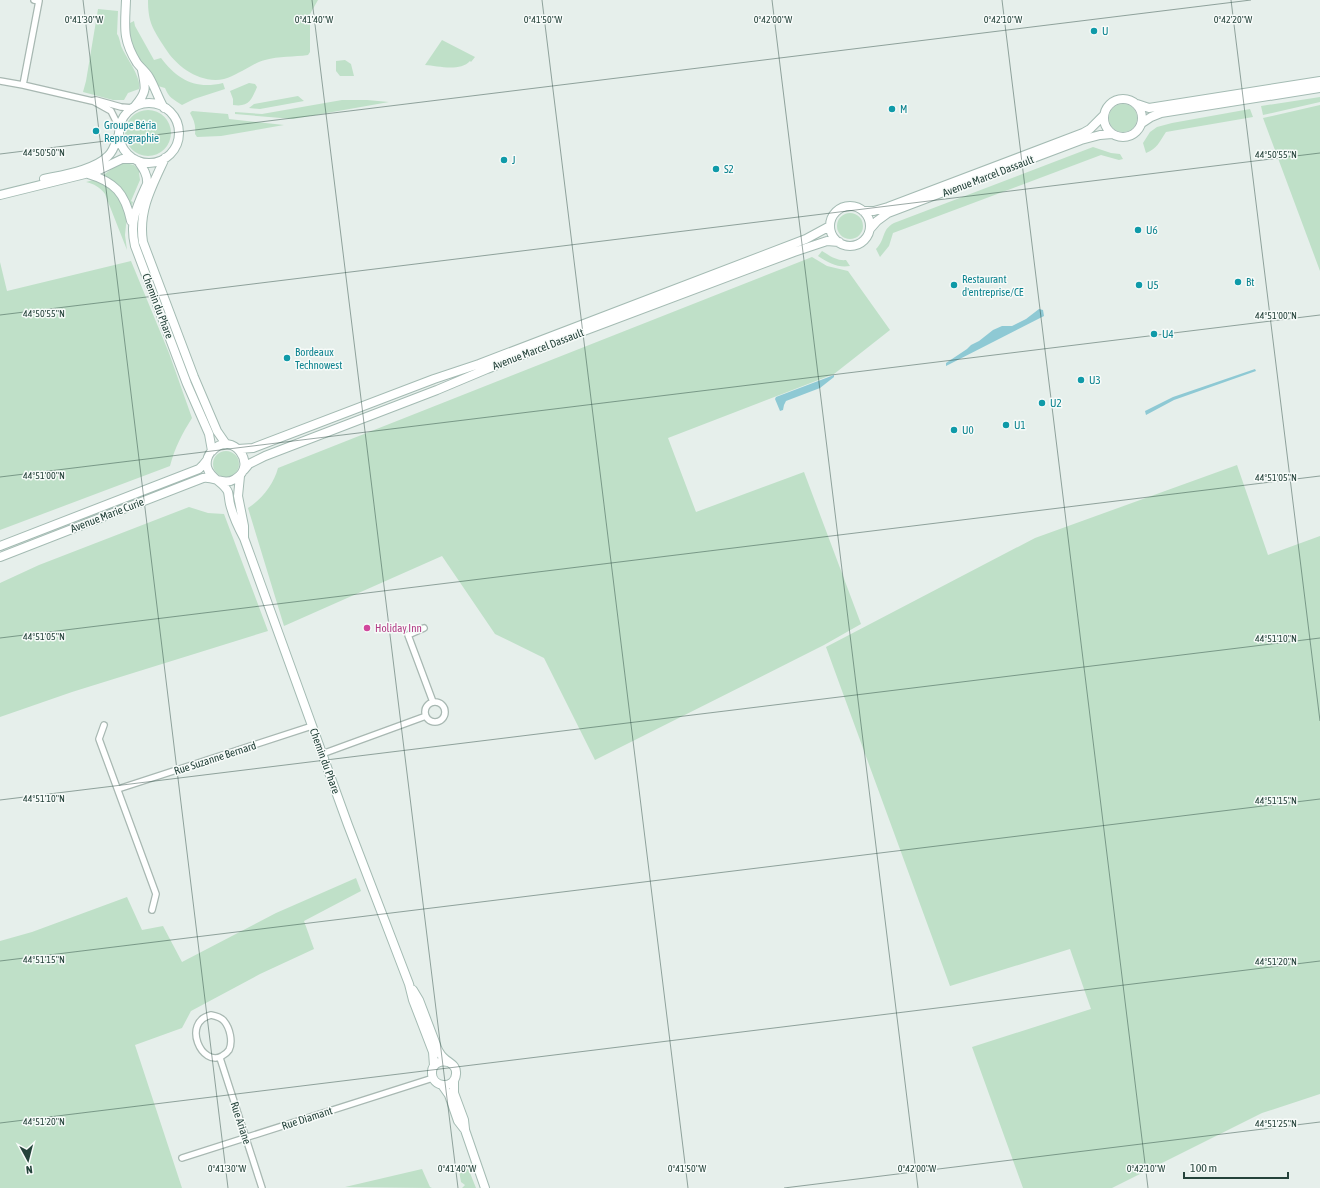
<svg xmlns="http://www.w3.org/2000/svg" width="1320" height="1188" viewBox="0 0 1320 1188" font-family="'Asap Condensed',sans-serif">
<rect width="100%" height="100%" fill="#e6efeb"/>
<path fill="#bfe0c8" d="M148,0h170l-8,14v38l-2,3c-14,2 -29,1 -43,5 -9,2 -18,9 -27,13 -4,2 -10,5 -14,6 -24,5 -47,-12 -59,-31 -12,-19 -17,-25 -17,-48z
M98,9l20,2 -1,23c3,4 3,10 5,14 5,11 20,30 17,41l-11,4 -4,7h-11l-30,-8 3,-11z
M134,21l1,5 19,34 7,-2c16,21 34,32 62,25l2,6 -31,10 -12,6c-9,-6 -13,-7 -17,-17l-7,-2c-7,-16 -22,-27 -27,-43 -2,-6 -2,-13 -3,-19z
M442,40l33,17 -4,5 -1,-1c-10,11 -32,5 -45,4z
M345,60l6,4 3,12h-14l-4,-5v-10z
M249,83l6,1 2,3c-6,14 -8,20 -24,18v-6l-3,-8z
M298,96l6,5 -44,8 -11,-1 5,-4z
M1320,97v5l-57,13 -2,-9z
M342,100h25l22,2 -96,17 -58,-5v-2l27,2z
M1109 118a14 14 0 1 1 28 0a14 14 0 1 1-28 0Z
M1320,105v166l-57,-153z
M1250,109l3,8 -87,15c-6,9 -9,17 -20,21l-3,-10 7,-11 7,-5 15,-4z
M125 133a23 23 0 1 1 46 0a23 23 0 1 1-46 0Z
M192,111l36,3 1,5 55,6 -63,11 -24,1 -2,-3c1,-9 -1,-14 -5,-21z
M1093,147l18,6 9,1 3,5 -4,1 -18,-5 -208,78 -4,13 -9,11 -4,-8c10,-10 5,-19 18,-26z
M125,163l9,2 6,6 -1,2 1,7 -9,21 2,1 -2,6c-4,-15 -17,-23 -29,-32l14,-10z
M97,179l16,8 14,28 -2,20 2,15 -22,-56c-5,-7 -11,-10 -19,-12z
M837 226a13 13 0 1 1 26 0a13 13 0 1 1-26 0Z
M822,251c8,5 15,10 24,9l4,6c-12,2 -21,-3 -32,-10z
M812,257l15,9 21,5 42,59 -56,44 -166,64 28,74 108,-40 57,152 -37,21 -229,115 -51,-102 -49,-24 -53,-78 -158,70 -36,-118c13,-8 26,-24 30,-40z
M131,261l38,92 23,65c-10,16 -17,29 -22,48l-170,64v-268l7,29z
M213 464a13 13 0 1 1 26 0a13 13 0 1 1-26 0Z
M1237,465l31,90 52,-19v558l-58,19 -150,75h-89l-51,-141 119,-38 -21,-60 -120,37 -124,-339 209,-109z
M189,507l19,6 16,1 44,117 -196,61 -72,25v-134l39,-18z
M356,878l5,13 -57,30 10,28 -54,25 -69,37 -9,17 -47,17 47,143h-182v-247l32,-9 95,-35 15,33 21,-4 19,36 94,-49z
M468,1168l8,20h-14l3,-3 -4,-3 -2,-11z
M422,1169l8,18 2,1 -87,-1z"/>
<path fill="#8ec9d4" d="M1039,309l4,1 1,6 -98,50v-3l21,-14 4,-4 8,-4 14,-11 9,-4h10l14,-7z
M1255,369l1,2 -82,29 -28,15 -1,-4 28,-14z
M834,375v2l-14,11 -34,13 -2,4 -1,5 -3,1 -5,-12 1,-2z"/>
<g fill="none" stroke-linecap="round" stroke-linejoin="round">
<g stroke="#a8b8b2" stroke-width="8">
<path id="street" d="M0,81l23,4 69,16 4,-1 25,7 12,1
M23,85l16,-84 -5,-1
M93,101l18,10 8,16
M424,628l-16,7 25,67
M425 712a10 10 0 1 1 20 0a10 10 0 1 1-20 0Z
M104,725l-5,14 57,155 -4,16
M322,754l104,-38
M118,789l194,-63
M211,1015c5,1 10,2 13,6 6,7 9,21 5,29 -2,3 -3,4 -7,6 -20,12 -41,-34 -11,-41z
M220,1058l42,130
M182,1158l251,-80"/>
</g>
<g stroke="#a4bbb3" stroke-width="10">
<path id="secondary" d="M126,0c-1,27 -4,39 11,63 4,5 9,9 12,14 6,10 9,21 15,31
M1104 118a19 19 0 1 1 38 0a19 19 0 1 1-38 0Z
M119 133a30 30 0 1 1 60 0a30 30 0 1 1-60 0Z
M1137,104l12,4 171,-27
M135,106c12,-14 11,-18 7,-36
M1142,123l9,-6 10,-4 159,-25
M165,158c-13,28 -27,53 -22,84l51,135 23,54 9,13
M138,161c5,7 10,14 9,23 -10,22 -18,37 -12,62l52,138 22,50 3,17
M88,174c27,8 37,19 43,47
M44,179c18,-4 51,-9 64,-23 6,-5 8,-15 11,-22
M0,195l97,-24 25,-12h12
M830 226a20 20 0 1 1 40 0a20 20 0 1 1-40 0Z
M863,211h11l14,-4 195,-74 7,-4 14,-14
M870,229l7,-8 11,-8 193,-73 19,-5 12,-1
M238,449l15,-1 181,-69 45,-15 327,-125 24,-13
M244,470l5,-6 16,-8 172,-66 50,-21 94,-37 213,-80 33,-11 12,1
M240,476l-2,20 6,30v11
M0,546l199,-77 4,-4 4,-5
M0,557l203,-79c11,-2 21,8 32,1 24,-14 -3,-49 -22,-29 -5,4 -7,11 -6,17 3,12 17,15 21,25 1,4 1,8 2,12 3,12 8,23 14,34l104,287 61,159 4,16 20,52 1,14
M413,990l6,10 19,50c2,3 3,6 6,8 5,5 13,7 12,16 -1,16 -25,14 -24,-2 0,-8 8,-12 16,-10
M454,1080v13l10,27 1,9
M442,1085l7,10 9,26 7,9 20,58"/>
</g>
<use href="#street" stroke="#fff" stroke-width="5.5"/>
<use href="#secondary" stroke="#fff" stroke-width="8"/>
</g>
<path fill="none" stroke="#24423a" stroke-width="1" stroke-opacity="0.45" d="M83,0l145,1188M312,0l146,1188M542,0l146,1188M772,0l146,1188M1002,0l146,1188M1231,0l89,721M0,154l1251,-154M0,315l1320,-162M0,477l1320,-162M0,638l1320,-162M0,800l1320,-162M0,961l1320,-162M0,1123l1320,-162M784,1188l536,-66"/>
<g fill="#0f9aa8" stroke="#f7fbf9" stroke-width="1.5">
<circle cx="1094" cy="31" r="4"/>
<circle cx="892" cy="109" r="4"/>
<circle cx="96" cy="131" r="4"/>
<circle cx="504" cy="160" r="4"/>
<circle cx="716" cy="169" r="4"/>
<circle cx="1138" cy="230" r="4"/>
<circle cx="1238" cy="282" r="4"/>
<circle cx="954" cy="285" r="4"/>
<circle cx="1139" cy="285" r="4"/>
<circle cx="1154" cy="334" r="4"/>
<circle cx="287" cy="358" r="4"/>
<circle cx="1081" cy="380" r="4"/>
<circle cx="1042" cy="403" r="4"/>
<circle cx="1006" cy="425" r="4"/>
<circle cx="954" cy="430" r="4"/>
</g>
<circle fill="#d1479c" stroke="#f7fbf9" stroke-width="1.5" cx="367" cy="628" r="4"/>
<g text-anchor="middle" stroke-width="3" stroke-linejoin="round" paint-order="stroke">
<g font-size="11" fill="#0d838f" stroke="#f7fbf9" text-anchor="start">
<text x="1102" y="35">U</text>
<text x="900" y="113">M</text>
<text x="104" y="129">Groupe Béria<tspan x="104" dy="13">Reprographie</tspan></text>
<text x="512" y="164">J</text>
<text x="724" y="173">S2</text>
<text x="1146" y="234">U6</text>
<text x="962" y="283">Restaurant<tspan x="962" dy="13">d'entreprise/CE</tspan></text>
<text x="1246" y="286">Bt</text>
<text x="1147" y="289">U5</text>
<text x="1162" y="338">U4</text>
<text x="295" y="356">Bordeaux<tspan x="295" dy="13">Technowest</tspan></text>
<text x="1089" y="384">U3</text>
<text x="1050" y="407">U2</text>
<text x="1014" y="429">U1</text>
<text x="962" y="434">U0</text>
</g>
<g font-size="11" fill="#24423a" stroke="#f7fbf9">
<text transform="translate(988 176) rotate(-21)" y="4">Avenue Marcel Dassault</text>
<text transform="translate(158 306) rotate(69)" y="4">Chemin du Phare</text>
<text transform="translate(538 349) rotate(-21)" y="4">Avenue Marcel Dassault</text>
<text transform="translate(107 515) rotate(-21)" y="4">Avenue Marie Curie</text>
<text transform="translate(215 758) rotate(-18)" y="4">Rue Suzanne Bernard</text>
<text transform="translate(325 761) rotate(70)" y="4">Chemin du Phare</text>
<text transform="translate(307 1118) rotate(-18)" y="4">Rue Diamant</text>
<text transform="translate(241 1123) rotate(72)" y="4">Rue Ariane</text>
</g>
<g font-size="11" fill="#b23c85" stroke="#f7fbf9" text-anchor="start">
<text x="375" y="632">Holiday Inn</text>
</g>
</g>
<g font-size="10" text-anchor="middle" fill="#24423a" stroke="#f7fbf9" stroke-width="3" stroke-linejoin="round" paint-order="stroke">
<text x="84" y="23">0°41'30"W</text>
<text x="314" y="23">0°41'40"W</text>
<text x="543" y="23">0°41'50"W</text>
<text x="773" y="23">0°42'00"W</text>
<text x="1003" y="23">0°42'10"W</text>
<text x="1233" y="23">0°42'20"W</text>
<text x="44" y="156">44°50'50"N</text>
<text x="1276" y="158">44°50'55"N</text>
<text x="44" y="317">44°50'55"N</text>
<text x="1276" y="319">44°51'00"N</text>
<text x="44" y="479">44°51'00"N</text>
<text x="1276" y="481">44°51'05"N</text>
<text x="44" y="640">44°51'05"N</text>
<text x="1276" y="642">44°51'10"N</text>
<text x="44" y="802">44°51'10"N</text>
<text x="1276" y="804">44°51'15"N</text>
<text x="44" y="963">44°51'15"N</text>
<text x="1276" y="965">44°51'20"N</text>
<text x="44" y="1125">44°51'20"N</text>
<text x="1276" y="1127">44°51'25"N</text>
<text x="227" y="1172">0°41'30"W</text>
<text x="457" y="1172">0°41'40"W</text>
<text x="687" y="1172">0°41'50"W</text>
<text x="917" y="1172">0°42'00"W</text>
<text x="1146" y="1172">0°42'10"W</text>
</g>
<g transform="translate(28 1160) rotate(173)" stroke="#f7fbf9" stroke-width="3" paint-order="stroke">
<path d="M0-3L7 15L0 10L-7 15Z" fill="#24423a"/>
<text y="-6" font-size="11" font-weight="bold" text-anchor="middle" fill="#24423a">N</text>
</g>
<path d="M1184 1172v6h104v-6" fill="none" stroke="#24423a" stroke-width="2"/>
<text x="1190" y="1172" font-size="12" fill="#24423a" stroke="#f7fbf9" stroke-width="3" paint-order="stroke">100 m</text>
</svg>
